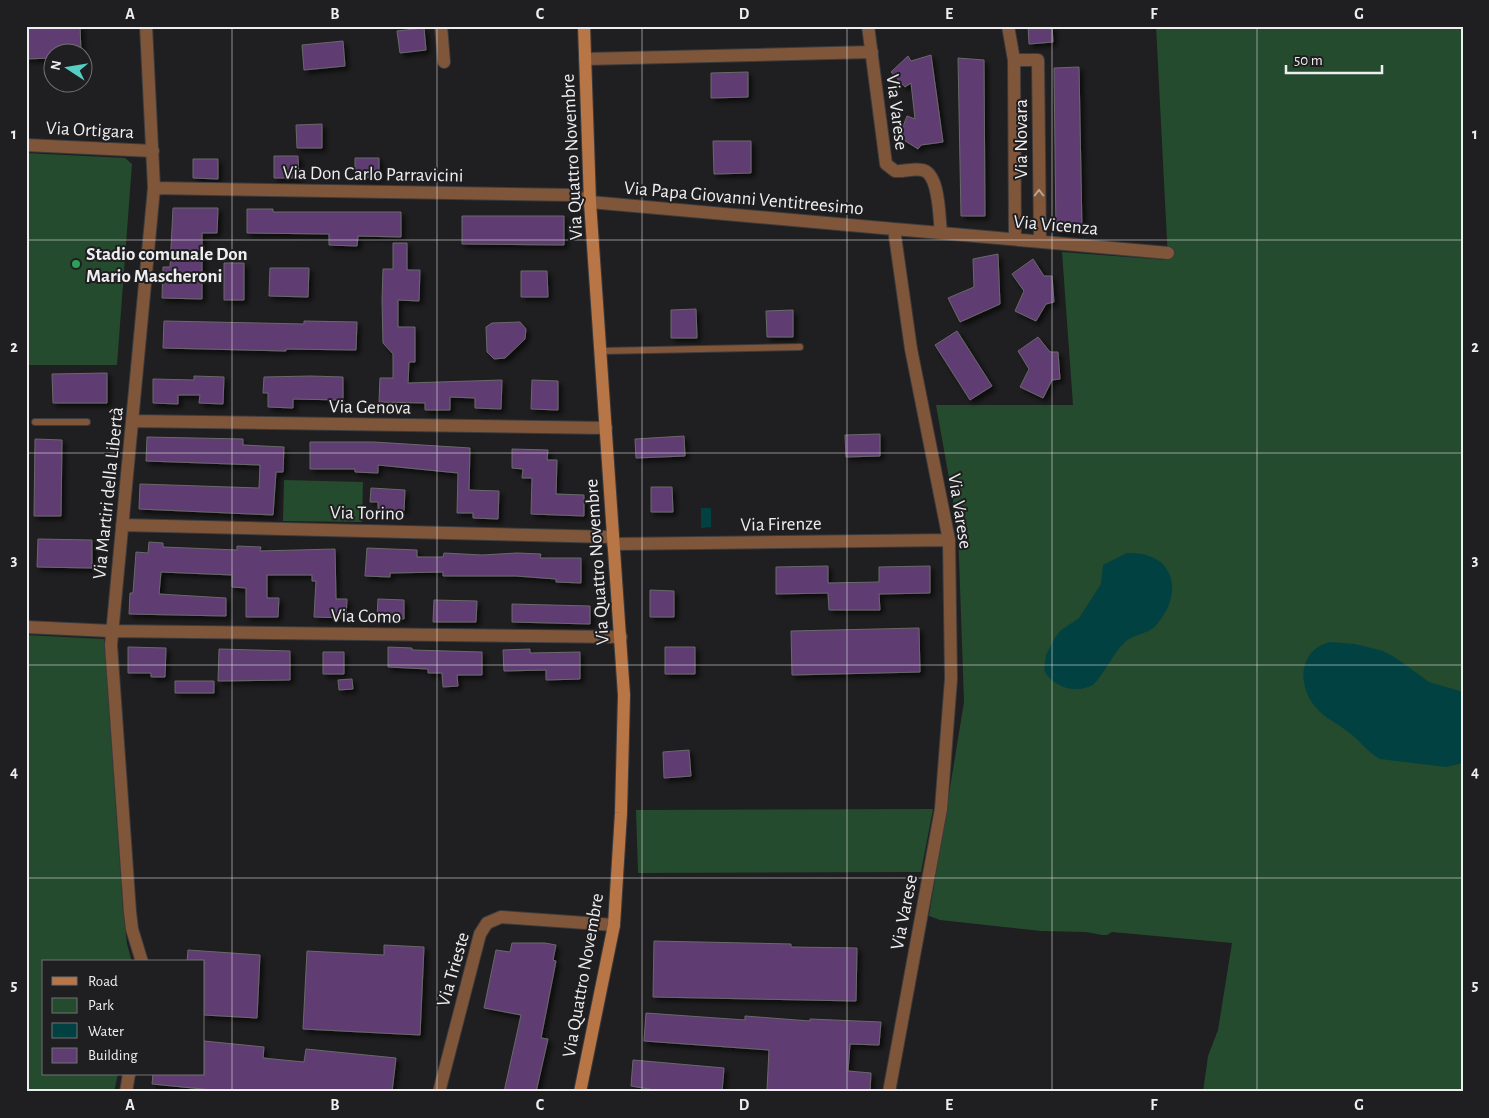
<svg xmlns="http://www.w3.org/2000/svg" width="1489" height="1118" viewBox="0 0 1489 1118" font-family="'Alegreya Sans',sans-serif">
<defs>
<filter id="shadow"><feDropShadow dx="3.5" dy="3.5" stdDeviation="2.5" flood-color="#0009"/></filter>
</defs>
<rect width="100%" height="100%" fill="#1f1e20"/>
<path fill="#244b2d" d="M1156,26h307v1066h-260l5,-36 10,-26 14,-87 -120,-11 -5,3h-5l-16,-3 -45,-1 -101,-11 -11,-4 35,-214 -6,-173 -22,-124h137l-11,-153 106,8z
M26,153l99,5 7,6 -15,201h-91z
M284,480l79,2 -1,40 -79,-1z
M26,635l78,4 19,271 4,34 5,18h-88v112h74l-4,18h-88z
M933,809l-12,63 -283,1 -2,-63z"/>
<path fill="#024142" d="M701,508h10v19l-10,1z
M1127,553c46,-2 58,37 31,70 -9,12 -23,10 -33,19 -13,12 -19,30 -32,43 -17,9 -40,3 -49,-15l2,-15 8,-16 6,-8 19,-13 22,-34 2,-19z
M1330,642l25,2 28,7 13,7 33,24 34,10v71l-17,4 -66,-8c-13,-7 -21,-20 -33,-28 -13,-10 -27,-15 -36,-30 -14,-23 -9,-52 19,-59z"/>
<path fill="#5f3c72" stroke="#6a686b" filter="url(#shadow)" d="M26,26h54l1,26h-29v6l-26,1z
M1028,26h24l1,16 -24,2z
M424,28l2,22 -26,3 -3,-22z
M343,41l2,25 -41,4 -2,-25z
M931,55l12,87 -22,3 -3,4 -19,-12 8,-21 8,3 -4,-36 -6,4 -14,-15 17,-16 3,5z
M958,58l26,2 1,156h-24z
M1079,67l3,163h-26l-2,-162z
M748,72v25l-37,1v-25z
M322,124v24h-25l-1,-23z
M713,141h38v32l-37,1z
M274,156h24l1,22h-25z
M355,158h24v20l-24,-1z
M193,159h25v20l-25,-1z
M173,208h45l-1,25h-15v66l-40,-1 1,-31h7z
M247,209h26v3h128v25l-43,-1 -1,10 -28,-1v-11l-82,-1z
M462,216h102v29l-102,-1z
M393,243h14v27h13l-1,31 -21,-1v27h17v35h-6l-1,21 94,-3 -1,29 -26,-1v-10l-25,-1v13h-25v-7l-46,-1 1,-24h13v-24l-10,-11 -1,-43 1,-31h10z
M998,254l2,50 -40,18 -12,-24 26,-11 -1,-28z
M1033,259l11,17h8l2,26 -8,2 -10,17 -21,-10 9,-20 -12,-17z
M224,263h20v37h-20z
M270,268h39l-1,29 -39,-1z
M521,271h26l1,26h-27z
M696,309l1,29h-26v-28z
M793,310v27h-26l-1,-26z
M164,321l140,3v-3l53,1 -1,28 -70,-1v2l-123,-3z
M520,322l6,7 -1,10 -20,19 -11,1 -7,-7 -1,-25 6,-4z
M957,331l35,55 -22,14 -35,-55z
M1038,337l12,15h8l2,27 -8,1 -9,18 -23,-11 9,-18 -11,-18z
M107,373v30h-54l-1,-29z
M194,376l30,1 -1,27 -24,-1 1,-8h-22v9l-25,-1v-24l41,1z
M311,376l32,1v23l-50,-1v9l-25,-1v-14h-5l1,-16z
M532,380l26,1v29l-27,-1z
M880,434v22l-34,1 -1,-22z
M684,436l1,20 -49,2 -1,-19z
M147,437l96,2v6l41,2 -1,25h-7l-3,43 -134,-6 1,-25 119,4 1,-23 -114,-4z
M35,439l27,1 -1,76h-27z
M310,442h64l96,6 -1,42 30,1 -1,28 -25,-1v-5h-16l1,-40 -80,-8v8l-23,-1v-3h-45z
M512,449l36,1 -1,10h10l-1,34 28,1v21l-53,-2 1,-36h-10l1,-9 -11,-1z
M651,487h21l1,25h-22z
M371,488l34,2 -1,21 -26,-1v-8h-8z
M38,539l54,1v28l-55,-1z
M149,542l14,1v4l74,3v-4l24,1 -1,4 75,-2 1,50h11l-1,19 -32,-1 2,-36h-4v-6h-45v23h12l-1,19h-32v-29l-14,-1v-12l-71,-3 -2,22 67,4v18l-97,-2 1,-21h3l3,-41 12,1z
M367,548l50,2v7h26l1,-4 38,2 35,-2 24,1 -1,4h41v25l-25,-1v-3l-40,-3h-73v-4l-53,1v4l-25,-1z
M828,566v17l51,-1v-15l51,-1v27l-51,1 1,16h-51l-1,-17 -52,1v-27z
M650,590l24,1v26h-24z
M378,599l26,1v19l-27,-1z
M434,600l43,1 -1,21h-43z
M512,604l78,2v18l-78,-2z
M919,628l1,44 -128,3 -1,-44z
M128,647l38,1 -1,29h-14v-4h-23z
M388,647l24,1v2l70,2v23h-25l1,11 -15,1 -1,-14h-14v-4l-40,-2z
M665,647h30v27h-30z
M219,649l71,2v29l-72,1z
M530,649v4l50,-1v27l-34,1v-10l-42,1 -1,-21z
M323,652h21v22h-21z
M352,679l1,10 -14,1 -1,-10z
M175,681h39v12h-39z
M689,750l2,26 -27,2 -1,-26z
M654,941l137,3v3l66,1 -1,53 -203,-4z
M512,943h33l11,2 -3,15 3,1 -15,77 7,1 -12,53h-32l17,-77 -37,-7 12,-58 14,2z
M384,945l40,2 -4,88 -117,-6 4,-78 77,4z
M188,950l72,5 -3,63 -53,-3v-53h-17z
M646,1013l99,7v-4l65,5v-2l71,3 -2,23 -29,-1 -2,27 23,2 -1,19 -103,-2 2,-40 -125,-9z
M204,1041l60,6 -1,11 41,4 2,-13 90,9 -4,34h-159l-81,-8 1,-10h51z
M633,1060l91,8 -2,24h-55l-36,-6z"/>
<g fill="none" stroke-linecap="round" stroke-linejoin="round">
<g stroke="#3c3b3d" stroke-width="8">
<path id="lane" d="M601,351l199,-4
M35,422h52"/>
</g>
<g stroke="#3c3b3d" stroke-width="14">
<path id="street" d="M441,26l3,36
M868,26l18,138 9,7c9,1 18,-3 27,-1 18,3 17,48 19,63l-47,-4 17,120 38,191 2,139 -10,130 -52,283
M1008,26l6,34 1,179
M585,59l287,-7
M1014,60h24l2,181
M26,145l127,6
M154,188l420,7 16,7 304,27
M941,233l227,20
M133,421l473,7
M122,525l489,12
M613,544l336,-4
M26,627l86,4 509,6
M142,962l-10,-33 -2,-17 -19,-267 43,-457 -8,-162
M126,1092l3,-18
M439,1092l41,-158 7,-11 14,-6 113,8"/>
</g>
<g stroke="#3c3b3d" stroke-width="14">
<path id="secondary" d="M580,1092l34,-167 7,-112 3,-118 -34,-493 -6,-176"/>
</g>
<use href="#lane" stroke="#80563a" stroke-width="6"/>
<use href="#street" stroke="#80563a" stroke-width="12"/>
<use href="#secondary" stroke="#b87546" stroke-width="12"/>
</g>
<defs><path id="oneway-chevron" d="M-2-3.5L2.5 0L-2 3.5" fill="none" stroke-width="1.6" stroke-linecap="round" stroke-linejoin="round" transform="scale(1.25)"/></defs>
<use stroke="#b7a294" href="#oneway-chevron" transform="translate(1039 193) rotate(-90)"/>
<path fill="none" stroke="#eeedef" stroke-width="1" stroke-opacity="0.55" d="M232,26v1066M437,26v1066M642,26v1066M847,26v1066M1052,26v1066M1257,26v1066M26,240h1437M26,453h1437M26,665h1437M26,878h1437"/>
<circle fill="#2e9e5b" stroke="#1f1e20" stroke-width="2" cx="76" cy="264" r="5"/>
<g text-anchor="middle" stroke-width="4" stroke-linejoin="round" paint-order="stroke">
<g font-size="19" fill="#eeedef" stroke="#1f1e20">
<text transform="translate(898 112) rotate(83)" y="7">Via Varese</text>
<text transform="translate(90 129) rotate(3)" y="7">Via Ortigara</text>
<text transform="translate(1020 139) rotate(-90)" y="7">Via Novara</text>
<text transform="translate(571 157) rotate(-93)" y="7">Via Quattro Novembre</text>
<text transform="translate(373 173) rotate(1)" y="7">Via Don Carlo Parravicini</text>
<text transform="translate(744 197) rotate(5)" y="7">Via Papa Giovanni Ventitreesimo</text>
<text transform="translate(1056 224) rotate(5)" y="7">Via Vicenza</text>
<text transform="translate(370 406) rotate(1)" y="7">Via Genova</text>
<text transform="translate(107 493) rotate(-84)" y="7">Via Martiri della Libertà</text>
<text transform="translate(961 511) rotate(81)" y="7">Via Varese</text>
<text transform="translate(367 512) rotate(1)" y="7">Via Torino</text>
<text transform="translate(781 523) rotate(-1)" y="7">Via Firenze</text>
<text transform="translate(596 562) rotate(-94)" y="7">Via Quattro Novembre</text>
<text transform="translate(366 615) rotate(1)" y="7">Via Como</text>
<text transform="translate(903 912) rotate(-79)" y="7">Via Varese</text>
<text transform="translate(452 969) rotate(-74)" y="7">Via Trieste</text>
<text transform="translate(582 975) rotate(-80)" y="7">Via Quattro Novembre</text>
</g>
<g font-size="19" font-weight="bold" fill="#eeedef" stroke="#1f1e20" text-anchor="start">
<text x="86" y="260">Stadio comunale Don<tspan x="86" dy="22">Mario Mascheroni</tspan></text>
</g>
</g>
<rect width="1489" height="1118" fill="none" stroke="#1f1e20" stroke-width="55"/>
<rect x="42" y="960" width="162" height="115" fill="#1f1e20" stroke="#727173"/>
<rect x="52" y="977" width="25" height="8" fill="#b87546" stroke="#727173"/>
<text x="88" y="986" font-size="15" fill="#eeedef">Road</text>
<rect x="52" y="998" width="25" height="15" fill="#244b2d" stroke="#727173"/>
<text x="88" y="1010" font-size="15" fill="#eeedef">Park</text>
<rect x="52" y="1023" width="25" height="15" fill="#024142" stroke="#727173"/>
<text x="88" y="1036" font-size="15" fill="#eeedef">Water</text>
<rect x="52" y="1048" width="25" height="15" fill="#5f3c72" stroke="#727173"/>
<text x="88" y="1060" font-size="15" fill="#eeedef">Building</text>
<g transform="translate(68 68) rotate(282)"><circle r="24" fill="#1f1e20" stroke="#727173"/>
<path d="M0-4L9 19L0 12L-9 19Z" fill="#55cec4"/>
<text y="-8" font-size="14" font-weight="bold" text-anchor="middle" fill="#eeedef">N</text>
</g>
<path d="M1286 65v8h96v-8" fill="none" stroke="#eeedef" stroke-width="2.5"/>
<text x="1294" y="65" font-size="15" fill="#eeedef" stroke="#1f1e20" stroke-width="4" paint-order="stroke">50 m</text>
<rect x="28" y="28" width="1434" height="1062" fill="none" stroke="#eeedef" stroke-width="2"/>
<g font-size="16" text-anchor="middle" font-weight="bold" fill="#eeedef">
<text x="130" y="19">A</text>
<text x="335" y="19">B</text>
<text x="540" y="19">C</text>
<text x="744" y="19">D</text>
<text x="949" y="19">E</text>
<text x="1154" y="19">F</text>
<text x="1359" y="19">G</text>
<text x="14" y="139">1</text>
<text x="1475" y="139">1</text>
<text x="14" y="352">2</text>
<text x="1475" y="352">2</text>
<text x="14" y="565">3</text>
<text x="1475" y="565">3</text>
<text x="14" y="777">4</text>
<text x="1475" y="777">4</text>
<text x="14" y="990">5</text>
<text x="1475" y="990">5</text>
<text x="130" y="1110">A</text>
<text x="335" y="1110">B</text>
<text x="540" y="1110">C</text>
<text x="744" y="1110">D</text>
<text x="949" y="1110">E</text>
<text x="1154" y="1110">F</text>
<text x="1359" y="1110">G</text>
</g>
</svg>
